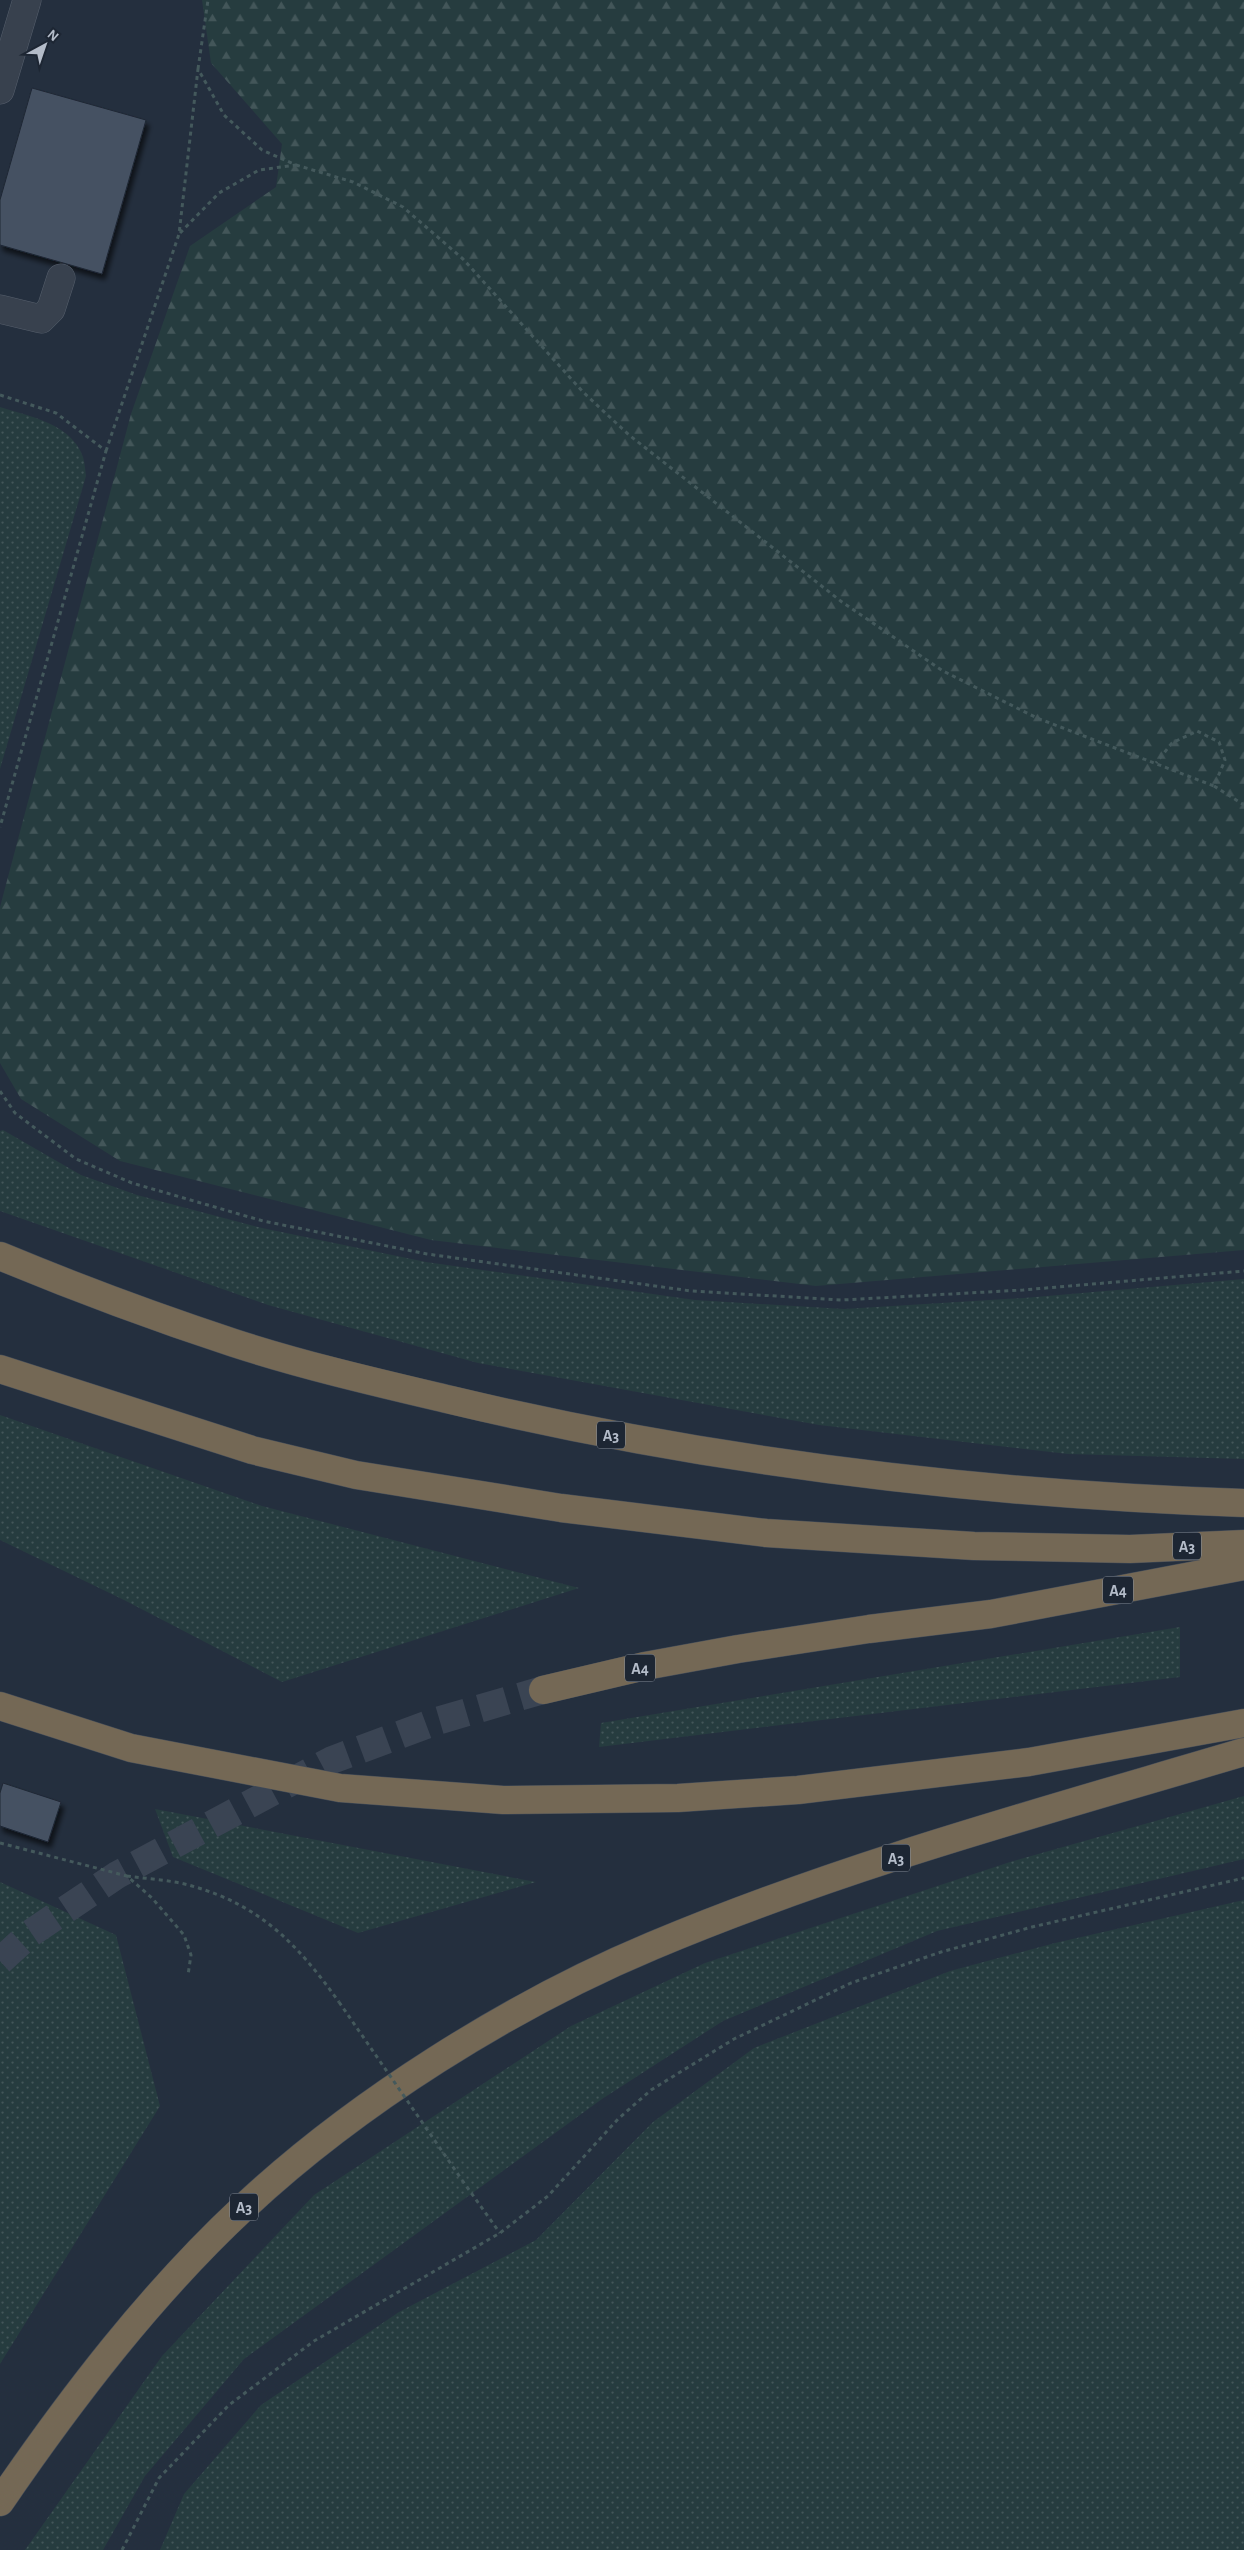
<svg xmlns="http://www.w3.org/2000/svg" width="1244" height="2550" viewBox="0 0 1244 2550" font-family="'Alegreya Sans',sans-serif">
<defs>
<pattern id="grass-dots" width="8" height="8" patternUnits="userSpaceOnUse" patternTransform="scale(1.25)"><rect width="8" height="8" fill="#263c3f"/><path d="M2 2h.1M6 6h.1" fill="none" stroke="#435659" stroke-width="1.8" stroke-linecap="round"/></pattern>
<pattern id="forest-firs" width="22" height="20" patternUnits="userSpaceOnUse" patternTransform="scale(1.25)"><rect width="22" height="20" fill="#263c3f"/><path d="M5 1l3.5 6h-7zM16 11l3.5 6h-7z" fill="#435659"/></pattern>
<filter id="shadow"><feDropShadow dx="3" dy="5.5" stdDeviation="2.5" flood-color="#0009"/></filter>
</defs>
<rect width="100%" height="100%" fill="#242f3e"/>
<path fill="url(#grass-dots)" d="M0,407c29,9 72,17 83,50 2,6 2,13 3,19l-86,293z
M3,1130l78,45 56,20 125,33 164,34 269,38 149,9 180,-11 220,-19v180l-176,-5 -249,-29 -341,-62 -210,-58 -268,-94v-80z
M0,1415l262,91 317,82 -297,94 -158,-82 -124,-60z
M1180,1627v50l-581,70 2,-24z
M1244,1796v63l-307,72 -214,90 -121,78 -358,260 -99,117 -42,74h-78l137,-194 152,-161 257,-169 134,-63 305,-101z
M155,1809l381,73 -178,51 -185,-76z
M0,1882l116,53 44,171 -160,258z
M1244,1900v650h-1084l24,-56 77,-89 138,-93 137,-72 117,-118 101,-74 196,-77 105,-28z"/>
<path fill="url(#forest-firs)" d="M202,0h1042v1250l-428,36 -385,-46 -311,-79 -99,-62 -21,-36v-156l131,-493 59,-168 86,-59 6,-43 -71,-81z"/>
<path fill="#455162" stroke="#1f2835" filter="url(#shadow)" d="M32,88l114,32 -44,154 -102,-29v-45z
M3,1783l58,19 -13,40 -48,-16v-33z"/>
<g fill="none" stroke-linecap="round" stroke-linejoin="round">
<path stroke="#3a4453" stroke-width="28" stroke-dasharray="28 14" stroke-linecap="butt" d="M0,1961l31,-28 86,-58 215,-115 105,-39 106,-31"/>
<g stroke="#565f6c" stroke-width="29">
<path id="minor" d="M0,90l27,-90
M0,309l41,10 10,-10 10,-31"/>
</g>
<g stroke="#434c59" stroke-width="29">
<path id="highway" d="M0,1256c77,32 155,61 234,87 71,23 145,40 217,57 260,62 526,94 793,103
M0,1369l252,81 104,25 205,33 205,25 208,13 156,3 114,-5
M543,1690l102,-24 93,-17 131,-20 122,-15 253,-48
M0,1706l131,42 209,40 163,12 175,-2 120,-8 231,-28 215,-39
M0,2502c72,-105 150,-207 243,-294 112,-105 268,-203 409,-262 192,-81 393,-135 592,-194"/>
</g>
<path stroke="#44595c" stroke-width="3" stroke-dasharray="4 4" stroke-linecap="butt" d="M198,69l10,-69
M296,165l57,17 50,25 60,52 120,133 46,43 213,167 101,69 94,47 177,68 11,-26 -6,-18 -22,-11 -25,12 -16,20
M0,395l56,18 50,38 -106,376
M106,451l73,-217 19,-165 26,46 38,35 34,15 -37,5 -40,23 -40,41
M1214,786l30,19
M0,1091l15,22 61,46 56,24 131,38 164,33 264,37 151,9 181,-10 221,-19
M0,1843l127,33 25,22 32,37 7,20 -3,20
M127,1876c21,3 45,4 65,10 70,20 106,59 147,116
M462,2180l38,53
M122,2550l37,-72 70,-73 85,-64 186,-108 48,-37 70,-77 33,-29 83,-51 117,-56 90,-31 91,-25 212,-49"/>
<use href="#minor" stroke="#38414e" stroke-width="28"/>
<use href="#highway" stroke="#746855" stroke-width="28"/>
<path stroke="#44595c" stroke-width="3" stroke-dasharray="4 4" stroke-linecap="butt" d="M339,2002l123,178"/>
</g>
<g text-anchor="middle" stroke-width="5" stroke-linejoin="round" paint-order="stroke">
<g fill="#1d2633" stroke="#878f9c" stroke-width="1">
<rect x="597" y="1421.5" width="28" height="27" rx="4"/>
<rect x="1173" y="1532.5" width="28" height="27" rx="4"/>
<rect x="1103" y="1576.5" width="30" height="27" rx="4"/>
<rect x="625" y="1654.5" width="30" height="27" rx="4"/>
<rect x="882" y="1844.5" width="28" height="27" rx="4"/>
<rect x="230" y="2193.5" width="28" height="27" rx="4"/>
</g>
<g font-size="16" font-weight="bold" fill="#b4bcc9">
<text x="611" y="1441">A3</text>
<text x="1187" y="1552">A3</text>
<text x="1118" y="1596">A4</text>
<text x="640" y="1674">A4</text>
<text x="896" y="1864">A3</text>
<text x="244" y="2213">A3</text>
</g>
</g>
<g transform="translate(45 45) rotate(40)" stroke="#1d2633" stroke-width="4" paint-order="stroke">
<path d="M0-4L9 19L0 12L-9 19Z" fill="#b4bcc9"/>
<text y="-8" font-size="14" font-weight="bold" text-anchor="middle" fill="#b4bcc9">N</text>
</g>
</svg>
